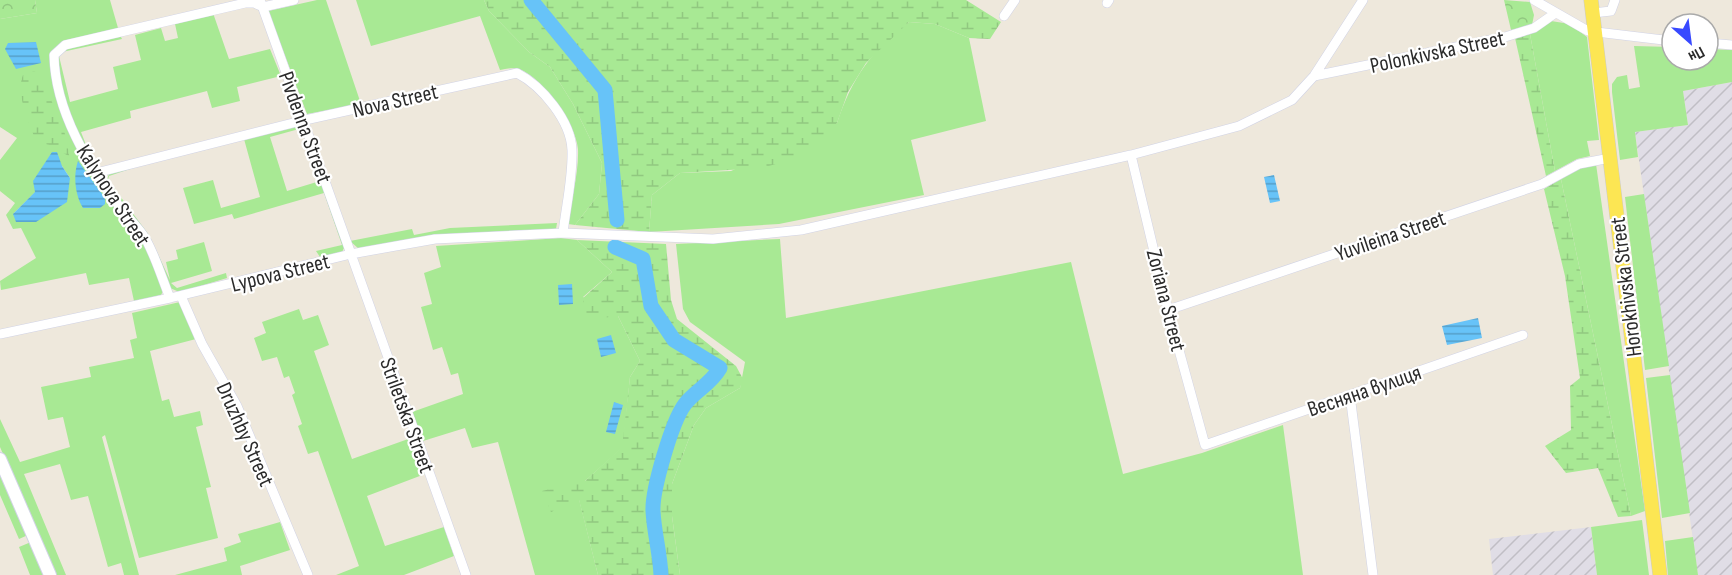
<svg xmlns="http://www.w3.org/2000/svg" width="1732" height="575" viewBox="0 0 1732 575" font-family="'Sofia Sans Condensed',sans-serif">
<defs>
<pattern id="industrial-furrows" width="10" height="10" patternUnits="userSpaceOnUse" patternTransform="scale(1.5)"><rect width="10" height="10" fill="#e0dde6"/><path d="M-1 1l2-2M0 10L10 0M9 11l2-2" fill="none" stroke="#c0bec5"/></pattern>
<pattern id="forest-crowns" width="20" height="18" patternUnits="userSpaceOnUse" patternTransform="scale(1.5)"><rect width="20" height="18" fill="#a8e994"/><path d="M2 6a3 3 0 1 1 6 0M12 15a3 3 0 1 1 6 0" fill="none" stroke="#91c880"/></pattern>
<pattern id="wetland-marsh" width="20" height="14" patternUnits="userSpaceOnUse" patternTransform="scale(1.5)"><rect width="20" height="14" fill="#a8e994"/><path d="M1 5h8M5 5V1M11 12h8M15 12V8" fill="none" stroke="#91c880"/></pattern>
<pattern id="water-rules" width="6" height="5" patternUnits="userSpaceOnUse" patternTransform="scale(1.5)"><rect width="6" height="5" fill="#67c3f8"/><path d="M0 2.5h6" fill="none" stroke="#559fc9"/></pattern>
</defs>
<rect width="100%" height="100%" fill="#eee8dc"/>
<path fill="url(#industrial-furrows)" d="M1732,82v493h-34l-63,-443 53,-7 -5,-34z
M1591,527l6,48h-104l-4,-36z"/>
<path fill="#a8e994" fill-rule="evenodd" d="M35,0h75l8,28 -61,19 7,67 79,125 21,50 -3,6 -27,6 -5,-23 -40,7 -3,-12 -85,17 -1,-9 36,-23 -15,-30 -8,1 -7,-14 9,-12 -15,-12v-31l17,-22 -17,-11v-108l37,-6zM62,166l8,12 -57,36z
M317,0h9l35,104 -54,10 -39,-103z
M356,0h128l5,11 40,41 21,15 23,37 29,59 -3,31 -24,31 -7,-1c3,-24 11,-51 10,-75 -2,-25 -35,-71 -59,-80 -6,-2 -13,0 -19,1l-20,-54 -109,30z
M213,13l16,46 41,-10 11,27 -44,11 3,14 -28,7 -5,-17 -77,20 1,7 -50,14 14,36c-17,-36 -44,-77 -35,-118l60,-15 2,4 -60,13 -3,4 11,46 48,-13 -5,-22 28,-7 -6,-25 26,-7 4,13 13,-3 -3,-14z
M1551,21l19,3 17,13 12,103 -12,1 3,15 -13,3 -22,12 -25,-137z
M909,22l26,2 34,14 17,83 -75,19 13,55 -145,29 -130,8 3,-37 28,-22 51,-2 106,-48c15,-45 34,-72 72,-101z
M1634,46l38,1v13h36v-11l24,1v32l-49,9 5,34 -53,7 3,25 -18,3 -8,-68v-8l5,-7 10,-2 2,14 11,-2z
M303,125l42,121 -3,6 -22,5 -4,-6 26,-6 -18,-52 -90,26 -2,-5 -38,10 -11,-36 30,-8 8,28 39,-11 -16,-58zM299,129l4,3 17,49 -33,10 -17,-54z
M145,164l-36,12 -1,4 41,55 21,45 -4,-18 12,-3 -2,-9 28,-8 8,29 -41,12 6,5 49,-15 1,5 -43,13h-7l-7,-3 -64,-107 4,-9z
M1596,164l49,347 -14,5 -70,-337 19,-11z
M1644,194l25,172 -24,4 -20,-173z
M557,223l-1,6 -197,20 -9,-8 62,-12 2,6 36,-7z
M561,238l16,2 35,32 -29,25 35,19 22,45 -10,16 -7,70 -38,34 -6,18 19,76h-63l-37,-133 -26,6 -7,-20 -42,13 -11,-29 51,-18 -5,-21 -7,2 -9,-28 -9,3 -12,-43 11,-3 -8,-31 17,-6 -5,-21z
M780,239l6,79 285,-56 52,212 79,-21 81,-28 20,150h-623l-8,-59v-32l22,-59 12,-17 34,-20 5,-26 -55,-40 -7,-13 -7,-65z
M180,302l16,37 -46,12 12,50 7,-2 5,18 26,-6 3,14 -7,2 15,60 -5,1 12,50 -79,20 -34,-123 -3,2 37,138h-15l-3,-12 -13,4 -20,-71 -17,4 -11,-36 -36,10 42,101h-11l-55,-128v-28l20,43 50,-15 -7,-30 -15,3 -7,-33 50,-10 -2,-10 45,-9 -4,-18 7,-2 -5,-25z
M299,309l4,11 15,-5 11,30 -15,6 38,108 59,-21 14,36 -58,22 18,50 59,-19 10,29 -50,19h-68l23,-9 -41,-115 -10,3 -10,-28 4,-2 -10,-29 3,-2 -6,-17 -5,2 -7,-21 -15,4 -8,-23 12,-5 -4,-11z
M1670,375l20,138 -28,5 -16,-140z
M0,474l28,61 -9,4 -19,-44z
M1642,520l7,55h-52l-6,-48z
M280,522l10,28 -50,16 2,9h-67l52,-14 -3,-13 17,-6 -3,-8z
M1693,537l5,38h-30l-3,-34z
M31,542l14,33h-15l-11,-28z"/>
<path fill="url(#forest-crowns)" d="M0,0h35l2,13 -37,6z
M1504,0l26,2 4,13 -2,10 -21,5z"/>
<path fill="url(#wetland-marsh)" d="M484,0h482l35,22 -11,17 -21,-1 -34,-14 -26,-2 -43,41 -18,29 -11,31 -27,24 -24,14 -24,7 -82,5 -28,22 -3,37 -74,-7 24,-31 3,-31 -29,-59 -23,-37 -21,-15 -40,-41z
M1530,34l25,137 -9,5 -31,-138z
M34,71l5,3c11,27 28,51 30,82l-6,-3 -4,-6 -23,-5c-6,-19 -21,-47 -13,-67z
M1561,179l70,337 -13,1 -20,-49 -32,5 -21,-27 26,-16 -1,-44 10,-8 -15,-102 -21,-87z
M577,240l89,4 5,56 6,19 59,47 7,13 -3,9 -34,20 -12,17 -22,59v32l8,59h-82l-19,-75 -28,12 -9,-21 43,-10 37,-34 8,-70 10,-16 -22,-45 -33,4 -2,-22 29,-26z"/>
<path fill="url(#water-rules)" d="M36,42l5,21 -25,6 -11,-20 3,-6z
M52,152h5l5,14 8,12 -3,24 -31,20h-20l-3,-8 22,-22 -2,-11z
M78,161l27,37v6l-5,4h-17c-8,-13 -10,-33 -5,-47z
M1274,175l6,26 -10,2 -6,-26z
M572,284l1,20 -14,1 -1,-20z
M1478,318l4,20 -35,7 -5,-19z
M611,335l5,18 -15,4 -4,-18z
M614,402l9,3 -8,29 -9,-2z"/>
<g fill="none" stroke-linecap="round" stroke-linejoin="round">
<path stroke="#67c3f8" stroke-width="15" d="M531,0l74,90 12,130
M615,247l28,12 8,47 23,34 46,28c-9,16 -25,23 -35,36 -13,17 -33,86 -32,107 1,21 7,42 8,64"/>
<g stroke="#d1d3e5" stroke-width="10">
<path id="minor" d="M260,0l206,575
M1534,0l54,31 84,10
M1107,3l2,-3
M1593,13l18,-2 4,-11
M1004,16l11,-16
M1708,43l24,2
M1314,76l191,-39 29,-9 20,-14
M1131,155l37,155 37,135 318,-110
M96,173l209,-53 212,-47c25,13 54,48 55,77 1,27 -6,56 -9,83
M181,296l21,48 35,62 71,169
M170,298c-8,-19 -14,-41 -25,-60 -6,-10 -16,-19 -23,-28 -33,-44 -67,-98 -68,-155l11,-10 180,-42h9l9,4 31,-7
M1168,310l374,-126 37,-20 31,-6
M0,334l170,-36 181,-44 84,-15 128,-6 150,6 88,-9 330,-75 108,-29 53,-26 22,-24 49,-76
M1350,395l23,180"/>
</g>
<g stroke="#d1d3e5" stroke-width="14">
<path id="secondary" d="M0,459l50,116"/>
</g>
<g stroke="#ccc" stroke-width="15">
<path id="primary" d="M1591,0l69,575"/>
</g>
<use href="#minor" stroke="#fff" stroke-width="9"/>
<use href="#secondary" stroke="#fff" stroke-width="12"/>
<use href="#primary" stroke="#fce653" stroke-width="14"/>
</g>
<g text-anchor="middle" stroke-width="4.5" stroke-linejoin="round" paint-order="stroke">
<g font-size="22" fill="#2b2b2b" stroke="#fff">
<text transform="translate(1437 51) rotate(-12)" y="8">Polonkivska Street</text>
<text transform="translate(395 100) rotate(-13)" y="8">Nova Street</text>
<text transform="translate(306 127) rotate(70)" y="8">Pivdenna Street</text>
<text transform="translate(114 195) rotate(57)" y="8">Kalynova Street</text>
<text transform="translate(1390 235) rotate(-19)" y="8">Yuvileina Street</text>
<text transform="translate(280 272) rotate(-14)" y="8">Lypova Street</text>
<text transform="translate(1625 287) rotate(-97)" y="8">Horokhivska Street</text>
<text transform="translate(1167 300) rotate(76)" y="8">Zoriana Street</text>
<text transform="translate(1364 390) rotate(-19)" y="8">Весняна вулиця</text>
<text transform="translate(408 415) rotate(70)" y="8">Striletska Street</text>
<text transform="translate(246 434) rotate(66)" y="8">Druzhby Street</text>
</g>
</g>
<g transform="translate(1690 42) rotate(152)"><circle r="28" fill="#ffffff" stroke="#aaaaaa" stroke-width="1.5"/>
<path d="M0-4.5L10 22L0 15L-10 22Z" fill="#3849ff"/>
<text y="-9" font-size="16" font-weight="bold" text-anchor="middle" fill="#2b2b2b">Пн</text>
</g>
</svg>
